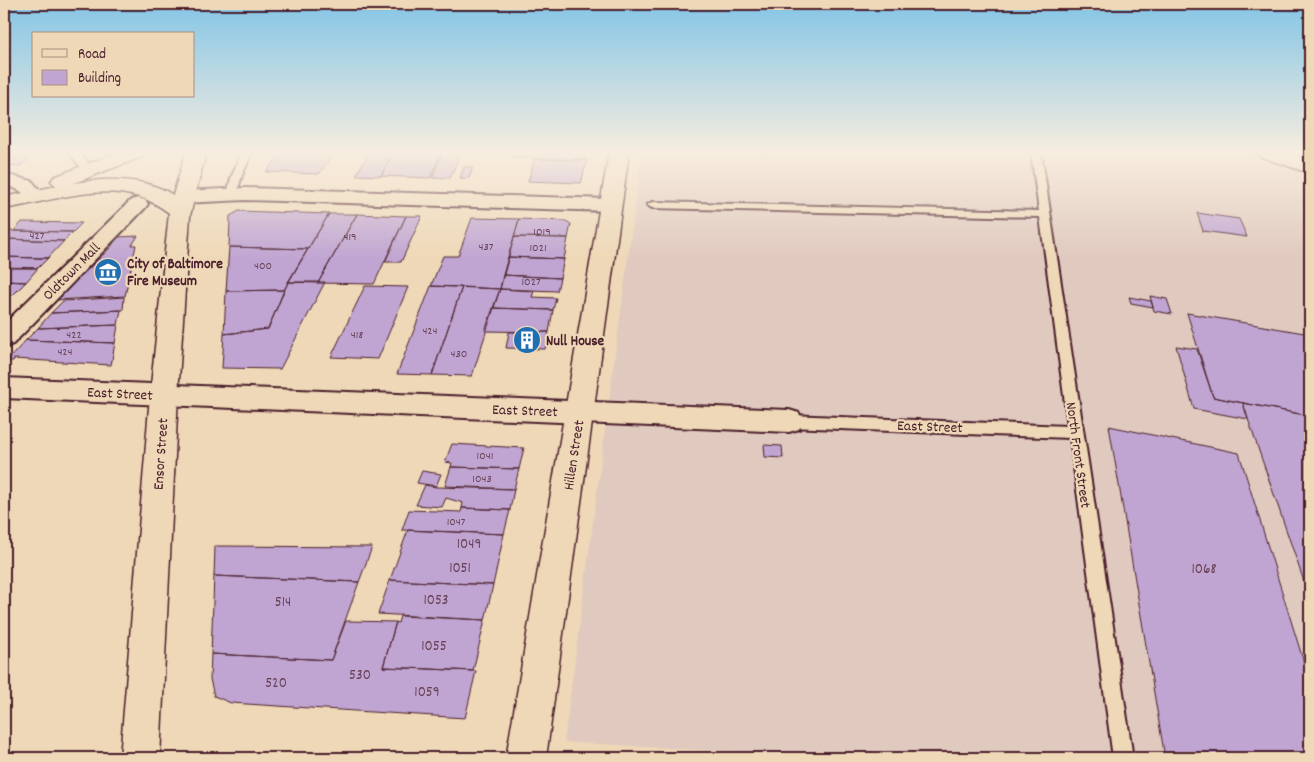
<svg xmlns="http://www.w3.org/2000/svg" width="1314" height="762" viewBox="0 0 1314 762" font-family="Dekko,sans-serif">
<rect width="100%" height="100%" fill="#eed8b7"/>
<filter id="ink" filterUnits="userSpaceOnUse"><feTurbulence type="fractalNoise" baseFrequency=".02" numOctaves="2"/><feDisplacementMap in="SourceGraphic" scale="10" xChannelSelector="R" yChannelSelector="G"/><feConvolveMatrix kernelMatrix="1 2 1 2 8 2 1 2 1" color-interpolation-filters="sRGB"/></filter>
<g filter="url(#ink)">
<path fill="#e0c9bf" d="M642,152h607l61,21v585h-473l-273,-16z"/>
<path fill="#c0a5d2" stroke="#4a1f2b" d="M4,152h32l-15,14 -17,-1z
M282,152h52l-15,22 -53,-2z
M370,152h19l-3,7h4l-9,17 -25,-1z
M392,152h50l-12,26 -49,-2 9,-17z
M443,152h18l-11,26h-18z
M516,152h70l-2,8h3l-74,-2z
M535,159l52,1 -6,23 -53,-2z
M464,167h9l-4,11h-9z
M239,211l90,3 -21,35 -79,-2 1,-31z
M1197,213l42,6 8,18 -44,-6z
M329,214h28l-39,69 -30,-1z
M357,214l49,2 -32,68 -56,-1z
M406,216h16l-21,46h-16z
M472,218l47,1 -19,70 -69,-3 12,-30h15z
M519,219l47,2 5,3 -3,14 -54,-1z
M22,222l60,1 -9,9 -59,-1z
M4,231h10l59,1 -9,9 -60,-2z
M138,236l-6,9h4l-11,51 -69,4 55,-53 6,-10z
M514,237l54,1 -4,21 -56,-2z
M4,239l60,2 -16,17h-9l-35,-1z
M229,247l79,2 -24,41 -58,1z
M4,257l35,1h9l-10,10 -34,-1z
M508,257l56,2 -4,19 -57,-3z
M4,267l10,1h24l-12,14 -22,-1z
M503,275l57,3 -3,13 -57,-2z
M4,281l22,1 -13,13h-9z
M288,282h37l-45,87 -58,-1 2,-34 44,-5z
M365,286l43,1 -30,72 -47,-2z
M431,286l31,1 -30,88 -35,-1z
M462,287l38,2 -28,87 -40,-1z
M500,289l34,2 -2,6 24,1 -3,12 -60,-2z
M284,290l-16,39 -44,5 2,-43z
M1150,296l17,3 5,15 -18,-3z
M124,297l-1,13 -72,3 12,-12z
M1129,297l22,4 2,6 -22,-4z
M493,308l60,2 -4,22 -64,-1z
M121,310l-3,15 -80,3 13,-15z
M1187,313l123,21v82l-97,-19z
M118,325l-3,18 -89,-3 12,-12z
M509,332h40l-4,17 -39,-1z
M26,340l89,3 -4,22 -97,-6 -1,2h-6z
M1176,346l21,3 16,48 30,6 5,16 -54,-10z
M1243,403l67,13v183l-62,-180z
M1109,426l130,27 71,229v76h-145z
M452,444l72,4 -5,21 -68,-2 1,-4 -7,-1z
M764,445l18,1 1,12 -18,-1z
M451,467l68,2 -5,20 -69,-3z
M422,471l19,3 -5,12 -19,-3z
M425,485l11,2 78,2 -4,21 -48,-2 1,-5 -17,-5 -4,9 -26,-2z
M462,508l48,2 -6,24 -102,-4 7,-20 52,2z
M408,530l96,4 -11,51 -103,-5z
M215,546l157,1 -13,35 -145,-6z
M214,576l145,6 -28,78 -120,-6z
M390,580l103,5 -8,35 -107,-6z
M400,616l85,4 -12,51 -90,-4 13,-45 2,1z
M346,621l50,1 -13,45 93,4 -11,47 -234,-15 -17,-7 -4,-17 1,-25 120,6z"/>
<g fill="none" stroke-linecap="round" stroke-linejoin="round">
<g stroke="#4a1f2b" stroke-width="4">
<path id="lane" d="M68,152h11l14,16v4h-8z
M242,152h10l-11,26 -4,16 -1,2h-8l-1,-2 4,-16z
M1031,152h10l92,606h-20l-43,-320 -281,-11 -5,-2 -2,-4 2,-4 5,-2 279,11 -28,-209 -388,-9 -5,-3 5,-3 387,9z"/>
</g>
<g stroke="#4a1f2b" stroke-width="4">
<path id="street" d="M1257,152h29l24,9v12l-51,-17z
M4,174l28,7 9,11 -3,4c-12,3 -12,-3 -22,-7 -3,-2 -8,-2 -12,-3z
M245,188l366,11 7,2 3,4 -3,4 -7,2 -366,-11 -62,3 -7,-2 -3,-4 3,-4 7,-2z
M138,198l7,2 3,4 -3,4 -132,136 -9,3v-23l127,-124z
M4,378l785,32 10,3 4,8 -4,8 -10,3 -785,-34z"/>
</g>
<g stroke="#4a1f2b" stroke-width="3">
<path id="primary" d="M118,152h29l-3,4 -70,27c32,-5 71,-6 99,12l13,-43h20l-16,64 -12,179 -18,363h-40l30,-363 19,-182c-49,-39 -110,-13 -165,-4v-12l52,-11 -5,-5 3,-4z
M609,152h20l-83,606h-40z"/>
</g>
<use href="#lane" fill="#eed8b7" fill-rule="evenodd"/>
<use href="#street" fill="#eed8b7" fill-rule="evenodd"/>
<use href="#primary" fill="#eed8b7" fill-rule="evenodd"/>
</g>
</g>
<linearGradient id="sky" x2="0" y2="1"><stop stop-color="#83c5e6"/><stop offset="0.59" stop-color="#f7eddf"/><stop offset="1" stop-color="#f7eddf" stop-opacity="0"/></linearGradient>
<rect width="1314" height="259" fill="url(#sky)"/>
<defs>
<g id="museum-disc" transform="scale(1.4375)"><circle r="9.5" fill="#1f6fb2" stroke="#eed8b7"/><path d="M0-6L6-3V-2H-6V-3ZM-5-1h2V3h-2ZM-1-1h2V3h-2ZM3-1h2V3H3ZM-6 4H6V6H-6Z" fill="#fff"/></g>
<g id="building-disc" transform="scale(1.4375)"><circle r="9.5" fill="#1f6fb2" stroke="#eed8b7"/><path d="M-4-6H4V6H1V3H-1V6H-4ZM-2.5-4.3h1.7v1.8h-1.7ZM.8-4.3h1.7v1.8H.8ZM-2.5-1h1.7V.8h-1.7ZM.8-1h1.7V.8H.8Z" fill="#fff"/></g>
</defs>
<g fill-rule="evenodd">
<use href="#museum-disc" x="108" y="272"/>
<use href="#building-disc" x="527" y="340"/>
</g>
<g text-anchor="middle" stroke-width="4.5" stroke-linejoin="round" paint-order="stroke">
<g font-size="12" fill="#684055">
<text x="542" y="235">1019</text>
<text x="37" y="239">427</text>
<text x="350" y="240">419</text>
<text x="486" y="250">437</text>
<text x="538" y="251">1021</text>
<text x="263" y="269">400</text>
<text x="531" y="285">1027</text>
<text x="430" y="334">424</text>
<text x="74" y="338">422</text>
<text x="357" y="338">418</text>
<text x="65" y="355">424</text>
<text x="459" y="357">430</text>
<text x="485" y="459">1041</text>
<text x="482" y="482">1043</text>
<text x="456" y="525">1047</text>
</g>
<g font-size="15" font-weight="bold" fill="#4a1f2b" stroke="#eed8b7" text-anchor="start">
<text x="127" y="268">City of Baltimore<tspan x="127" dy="17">Fire Museum</tspan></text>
<text x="546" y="345">Null House</text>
</g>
<g font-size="15" fill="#4a1f2b" stroke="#eed8b7">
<text transform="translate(71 271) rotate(-45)" y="5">Oldtown Mall</text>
<text transform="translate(120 393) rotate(3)" y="5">East Street</text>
<text transform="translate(525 410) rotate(2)" y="5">East Street</text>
<text transform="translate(930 426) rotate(2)" y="5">East Street</text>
<text transform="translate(160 454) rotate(-86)" y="5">Ensor Street</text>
<text transform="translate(573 455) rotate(-81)" y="5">Hillen Street</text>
<text transform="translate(1079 455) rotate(82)" y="5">North Front Street</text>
</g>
<g font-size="15" fill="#684055">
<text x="469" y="548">1049</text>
<text x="460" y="572">1051</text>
<text x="1204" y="573">1068</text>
<text x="436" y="604">1053</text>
<text x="283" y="606">514</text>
<text x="434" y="650">1055</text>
<text x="360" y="679">530</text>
<text x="276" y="687">520</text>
<text x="427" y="696">1059</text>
</g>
</g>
<rect width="1314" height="762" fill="none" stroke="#eed8b7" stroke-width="20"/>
<rect x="10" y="10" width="1294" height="742" fill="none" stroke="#4a1f2b" stroke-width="2" filter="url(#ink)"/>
<rect x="32" y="32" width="162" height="65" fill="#eed8b7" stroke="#ac8e7f"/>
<rect x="42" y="49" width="25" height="8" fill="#eed8b7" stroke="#ac8e7f"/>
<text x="78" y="58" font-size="15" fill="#4a1f2b">Road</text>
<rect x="42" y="70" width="25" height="15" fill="#c0a5d2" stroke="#ac8e7f"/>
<text x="78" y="82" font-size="15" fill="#4a1f2b">Building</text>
</svg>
